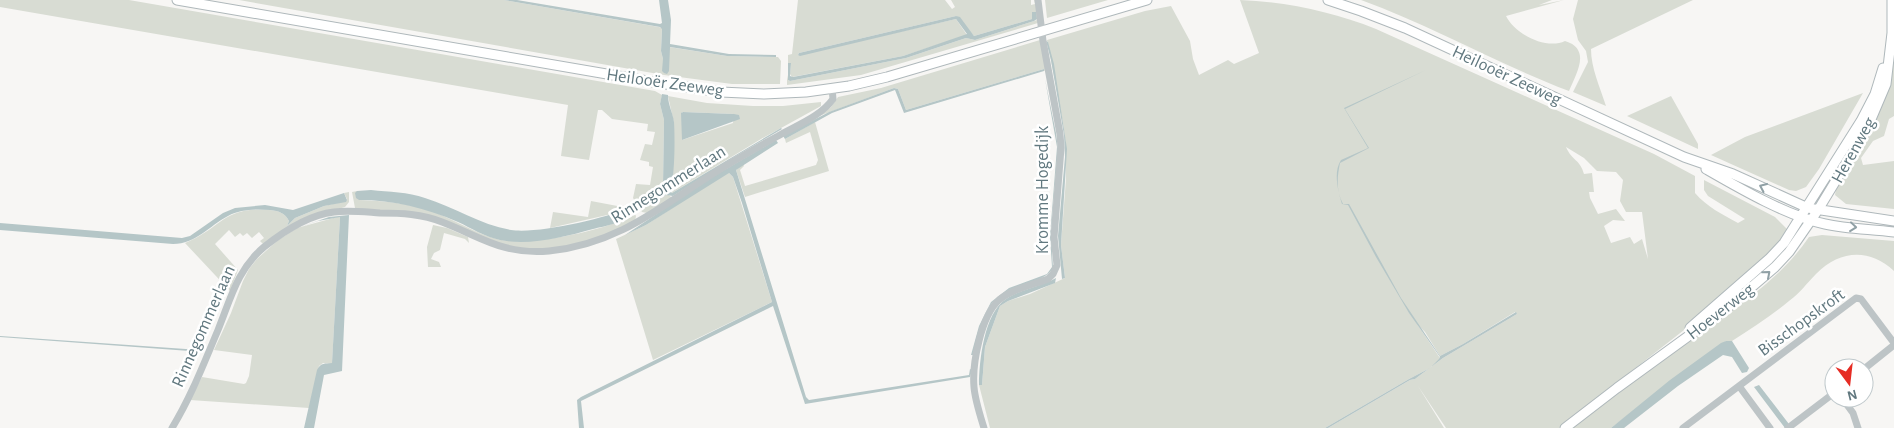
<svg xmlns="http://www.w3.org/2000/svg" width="1894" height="428" viewBox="0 0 1894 428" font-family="'Alegreya Sans',sans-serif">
<rect width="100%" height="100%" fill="#f7f6f4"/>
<path fill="#d8dcd3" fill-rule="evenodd" d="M0,0h129l526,91 7,4 -2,9 4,16 -1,64 -2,3 -21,14 3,7 23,-13h3l3,3 -25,15 -5,-1 -9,-14 3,-14 14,1 3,-18 -4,-1v-4l-9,-2 5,-16 7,1 3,-13 -8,-1 1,-7 -36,-5 -10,-9h-4l-9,50 -28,-4 7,-51 -568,-98z
M239,0h265l155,27 3,1 -1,23 2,8 6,-12 58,9 51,1 3,4 -1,23h-48l-68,-9z
M798,0h147l7,9 3,-2 -4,-7h80v5l4,-1 -1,-4h3l1,23 -177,52 -74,10v-10l1,5 2,1 116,-23 60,-20 9,2 62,-20 -5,-7v6l-58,17 -18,-20 -157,37 -1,2 158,-36 11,16 -64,21 -111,21 -2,-3 1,-11 -3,1v-9l4,-1z
M1045,0h63l-61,18z
M1240,0c47,2 93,12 136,29l278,125 41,22v17c12,14 27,21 43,30l7,-4 -37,-23 -4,-6v-10l71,37 13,13 -4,8 -59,58 -41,34 -125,98h-113l-28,-42 26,42h-116l82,-48 5,-1 28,-21 74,-44 -2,-2 -52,32 -23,12 -15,-24 -8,-8 23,34 -1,2 -9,8 -21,11 -84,49h-335l-11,-43h3l3,-38 15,-41 8,-5 22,-7 35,-16 -4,-33 5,-66v-34l-3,-22 -16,-83 98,-29 26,-5 19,35 3,18 6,16 29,-15 6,4 25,-11zM1566,147l18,11 13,13 19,1 7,8 -3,21 6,11h16l6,47 -6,-20 -8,5 -4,-7 -19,6 -7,-17 9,-6 12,1 -9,-12 -18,5 -8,-16 -1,-6h5l-2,-19 -8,1c-4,-15 -12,-13 -18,-27z
M1361,0h191l-13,5 25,-5 -58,16c9,18 40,34 59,25 27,8 11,33 4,50 -71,-27 -137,-65 -208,-91z
M1578,0h115l-102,49c0,19 9,38 15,57l-33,-14 15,-30 -2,-11 -8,-11 -5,-21z
M1040,40l6,30 -2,1v-2l-138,41 -8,-21 -4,-1 -75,28 12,-9 7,-10 43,-9z
M1894,53v63l-5,3 -5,17 -11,5 -12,17 2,7 31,-4v48l-48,-5 -11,-9 1,-6 7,-14z
M1863,93l-44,76 -13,18 -10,4 -7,-1 -78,-35 34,-18z
M668,96l39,7 46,3h30l38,-4v4l-60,33 -89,54 -2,-2 3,-16 1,-52zM682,112h1l51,2 -1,9 -51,17z
M1671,96l27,48v5l-71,-33z
M815,122l14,49 -84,26 -9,-27 7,-6 1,2 -4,4 5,16 71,-21 2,-5 -8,-28 -24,11 -1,-4z
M726,173h3l4,4 39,125 -119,58 -37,-121 30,-14z
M357,191l2,9c24,1 51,3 75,12 21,8 41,21 63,27 30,8 107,-8 134,-23l2,-6 3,6 -1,6 -45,20 -53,9 -32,-4 -57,-25 -93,-14 -3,-16z
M349,192v10l-4,5 -21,6 -60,32 -4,-4 4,-3 -5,-6 -7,6 -5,-5 -4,3 -3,-3 -5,4 -6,-7 -14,14 23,26 -8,21 -45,-48c36,-14 38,-37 85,-33 9,1 15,3 19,11l-2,5 8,-8 29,-12 22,-5 1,-2 -3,-6z
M591,201l37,7 -12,5 -66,15 3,-16 35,5z
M337,217h3l-8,147 -9,-1 -4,3 -10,42 -119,-8 12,-23 42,7 2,-1 3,-7 3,-21 -38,-5 17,-37 12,-32 6,-12 8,-10 20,-18 20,-13z
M433,225l14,3 21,9 1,6 -4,-4 -21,-6 -4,17 -6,3 -3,6 8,3 2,5h-13l-1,-20z
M1822,235l72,6v30c-25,-23 -54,-21 -78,3 -10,10 -15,18 -27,27 -18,15 -37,27 -57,40h-6l-115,87h-41c30,-23 60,-48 92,-70 51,-36 111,-68 147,-121z"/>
<path fill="#b5c6c7" d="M504,0h13l143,24 2,-1 -3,-23h9l3,20 -1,24 59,10 47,1v2l-49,-1 -57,-9 -1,24 -2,3 -3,-1 -2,-2 1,-12 -2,-8 1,-22 -2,-2z
M1032,12h4l1,7 -3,2 -59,19 -9,-2 -60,20 -116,23 -2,-1v-17h3l-1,13 3,1 110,-21 64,-22 -11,-15 -156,37 -2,-1 1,-2 157,-37 4,1 14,19 58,-17z
M1046,41l2,1 6,22 13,85 -6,96 4,33 -3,1 -4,-43 7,-79 -1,-22 -13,-75z
M1044,69v2l-140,42 -9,-23 -63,23 -47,26 -2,-3 46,-24 65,-24 4,1 8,21z
M1426,70l-81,39 24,39 -29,15c-3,14 -4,28 3,41h6l52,94 39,58 23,-12 53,-32 1,2 -74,44 -28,21 -5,1 -82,48h-3l84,-49 21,-11 9,-9 1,-2 -31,-44 -33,-56 -28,-52 -6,-1c-4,-13 -9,-32 -1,-44l27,-12 -24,-40z
M1045,79l11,54 2,16 -7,82 2,37c-9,17 -46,15 -61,35 -11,14 -14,35 -19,52h-2l8,-29 12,-24 18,-14 38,-14 5,-7 -2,-31 7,-89z
M662,94l6,1c0,10 5,18 6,27 1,14 1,58 -4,69l2,2 109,-65 1,1 -46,27 -63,40 -7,-1 -19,12h-5l-2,-6 23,-16 1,-65 -4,-16z
M683,112l51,2 5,1 1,4 -58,21 -1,-27z
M776,140l2,3 -42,27 70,227 3,3 160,-25 1,-6 2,1 -2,7 -165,27 -32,-98 -192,95 3,27h-5l-2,-28 4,-3 191,-95 -30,-99 -9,-26 -4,-4 -83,52 -21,10 89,-59z
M371,190c18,2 37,2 54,8 29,9 56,27 86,32 26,4 93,-11 117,-22l3,6c-7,9 -26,12 -38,15 -29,8 -63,17 -93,11 -15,-3 -29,-12 -42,-18 -32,-14 -65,-22 -99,-22l-3,-2 -1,-5 2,-2z
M344,193l3,7 -1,2 -22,4 -29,12 -8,8 2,-5c-4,-8 -10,-10 -19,-11 -14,-1 -29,-1 -42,6 -19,10 -32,28 -55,28l-173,-14v-7l182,15 8,-2 33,-23 12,-5 30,-3 28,5z
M349,215l-7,156 -18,4 -10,53h-10l13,-58c4,-8 8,-6 15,-7l8,-146 -22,4 -21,7 32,-11z
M1056,278l-1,5 -47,18 -8,5 -15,41 -3,38h-3c0,-23 5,-72 27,-86 15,-10 34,-12 50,-21z
M0,336l200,14 4,-1 -1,3 -203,-15z
M1726,341h6l17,27 -2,4 -5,1 -10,-16 -9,-2 -45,31 -54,42h-13l59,-48 51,-37z
M1759,385l33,43h-7l-31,-41z"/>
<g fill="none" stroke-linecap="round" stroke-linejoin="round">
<g stroke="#afb8bb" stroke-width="11">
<path id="secondary" d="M177,0l482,83 62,9 43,2 42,-2 43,-6 38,-9 260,-77
M1328,0l33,11 44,17 279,129 49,17 75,34 86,13
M1706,169c33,19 81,47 119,55 22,5 46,5 69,8
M1690,328l79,-69 15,-16 77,-122 14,-27 8,-26
M1565,428l52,-40 110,-80 48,-41 14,-15 29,-42 48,-79 20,-47 6,-51v-33"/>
</g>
<path stroke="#bdc4c6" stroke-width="7" d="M1864,369l30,-24
M1739,386l31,42
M1842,398l11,15 5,15
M172,428c19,-31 32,-65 46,-98 13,-32 19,-60 46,-83 20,-16 44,-32 70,-35 15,-2 31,0 46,1 21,0 42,1 62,9 39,15 61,33 107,29 73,-7 118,-50 178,-86 17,-10 34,-20 51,-29 19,-11 42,-19 55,-37l-1,-11
M984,428c-4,-13 -9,-28 -10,-41 -2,-23 7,-71 25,-87 13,-11 33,-15 49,-21l5,-5 4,-9 -3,-28 7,-89 -1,-14 -17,-93 -5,-41
M1683,428l173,-130 5,1 33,44
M1788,428l46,-35"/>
<use href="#secondary" stroke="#fff" stroke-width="9"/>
</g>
<defs><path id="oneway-chevron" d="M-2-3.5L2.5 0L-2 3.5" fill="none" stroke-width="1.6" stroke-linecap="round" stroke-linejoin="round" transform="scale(1.25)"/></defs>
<g stroke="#90a0a5">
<use href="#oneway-chevron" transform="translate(1763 187) rotate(-156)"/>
<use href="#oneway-chevron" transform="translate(1853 227) rotate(6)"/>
<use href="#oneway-chevron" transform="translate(1767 274) rotate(-41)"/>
</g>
<g text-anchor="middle" stroke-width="5" stroke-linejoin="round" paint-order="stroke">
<g font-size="18" fill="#61787f" stroke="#fff">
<text transform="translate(1507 75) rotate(25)" y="6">Heilooër Zeeweg</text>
<text transform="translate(665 82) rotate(8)" y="6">Heilooër Zeeweg</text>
<text transform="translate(1853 150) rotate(-61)" y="6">Herenweg</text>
<text transform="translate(668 184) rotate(-32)" y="6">Rinnegommerlaan</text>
<text transform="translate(1042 190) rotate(-90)" y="6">Kromme Hogedijk</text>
<text transform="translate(1720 311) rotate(-38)" y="6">Hoeverweg</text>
<text transform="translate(1801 322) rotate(-36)" y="6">Bisschopskroft</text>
<text transform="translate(203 326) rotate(-66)" y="6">Rinnegommerlaan</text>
</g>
</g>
<g transform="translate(1849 383) rotate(165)"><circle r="24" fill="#ffffff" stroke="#c0c9cc"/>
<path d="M0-4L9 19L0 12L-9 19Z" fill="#e62c24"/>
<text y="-8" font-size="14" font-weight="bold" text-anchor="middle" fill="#61787f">N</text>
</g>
</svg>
